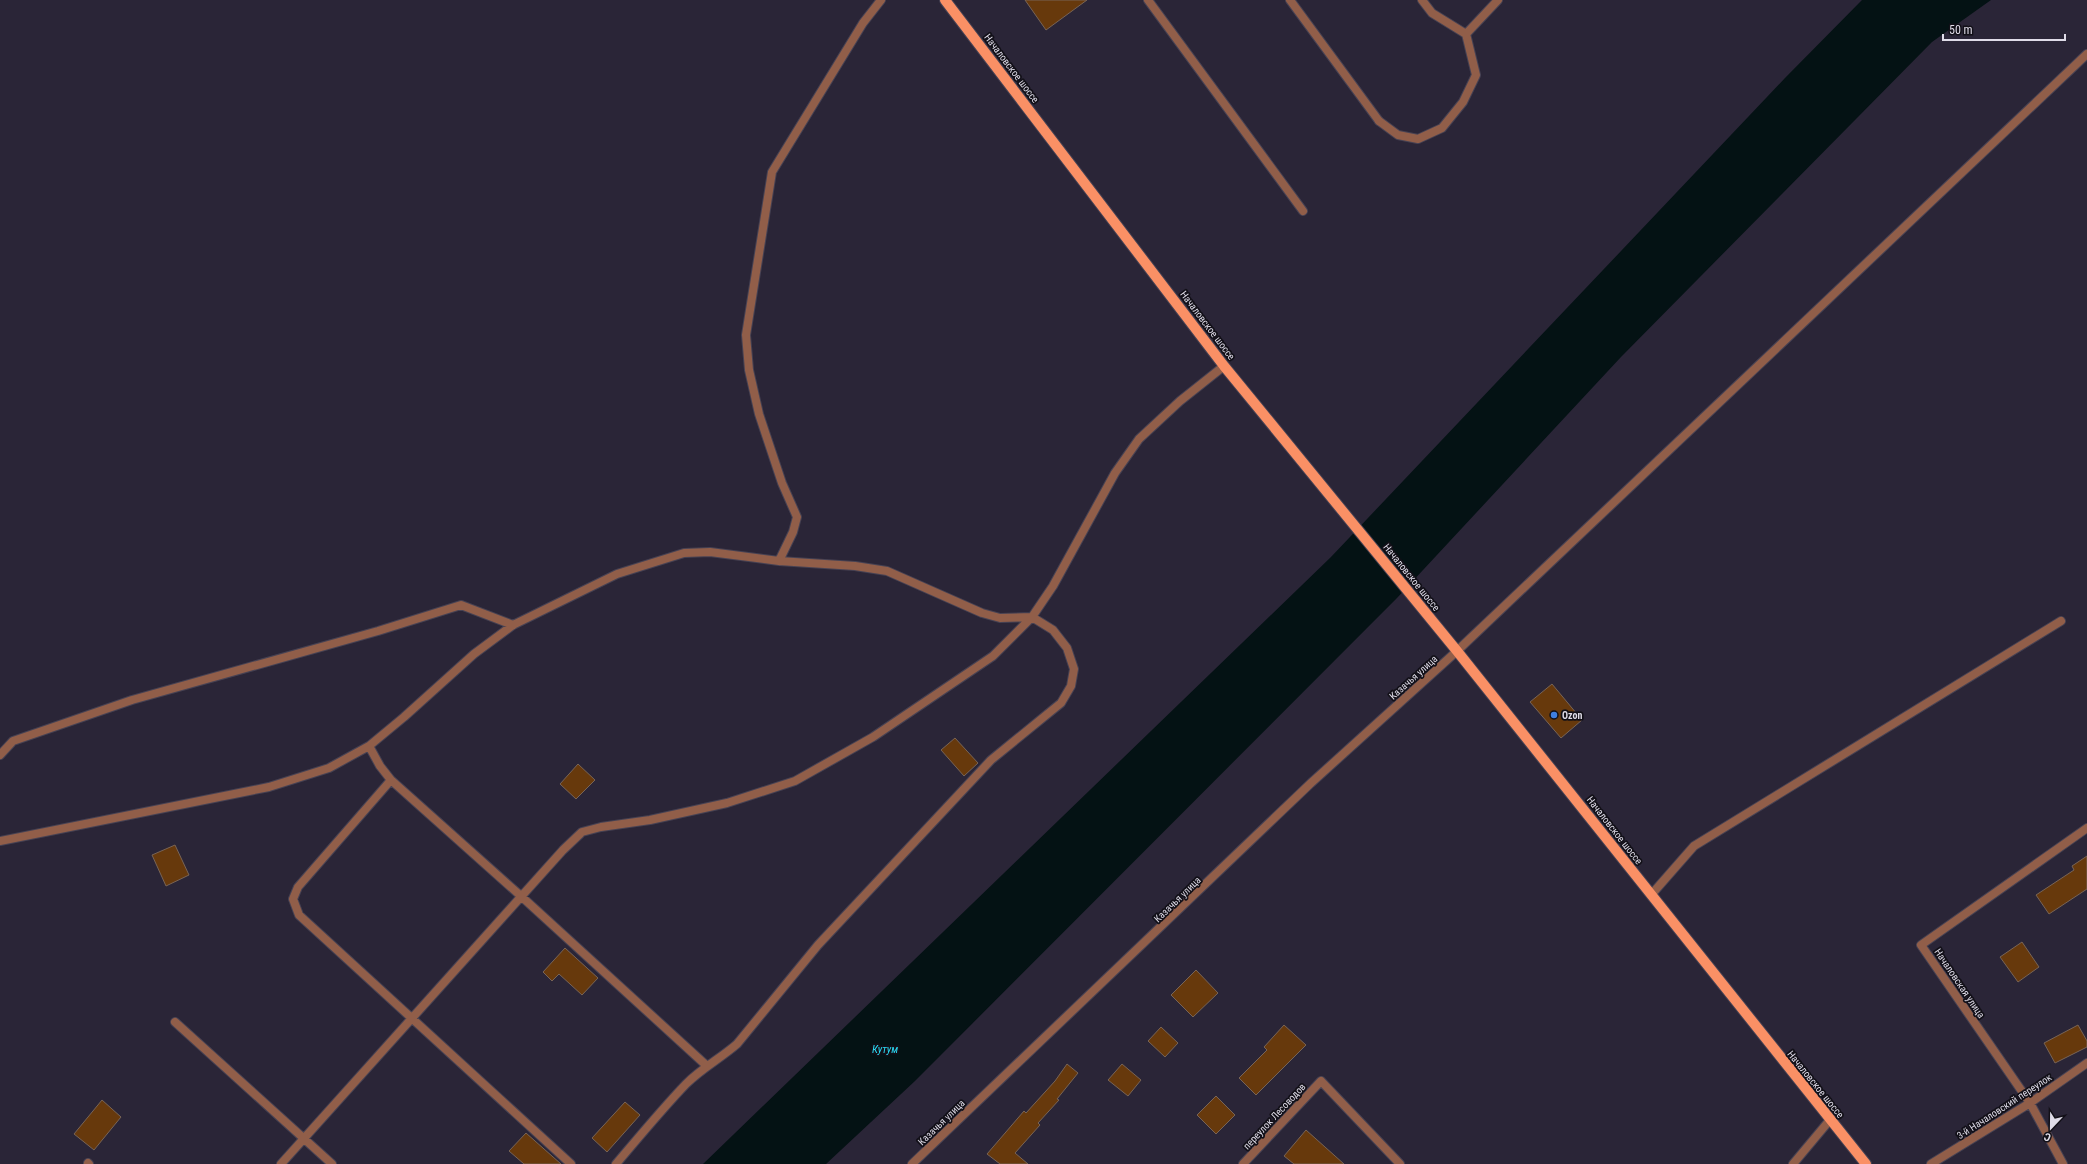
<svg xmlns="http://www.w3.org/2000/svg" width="2087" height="1164" viewBox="0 0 2087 1164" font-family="'Roboto Condensed',sans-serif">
<rect width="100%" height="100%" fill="#2a2537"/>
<path fill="#041214" d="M1862,0h129l-59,42 -311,315 -224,241 -482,483 -89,83h-123l628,-607 454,-479z"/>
<path fill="#67390c" stroke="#786456" d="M1025,0h62l-41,30z
M1552,684l30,36 -21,18 -31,-36z
M955,738l23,25 -14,13 -23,-26z
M578,764l17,16 -19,19 -16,-15z
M175,845l14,30 -23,11 -14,-31z
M2087,856v33l-38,25 -13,-19 38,-25 -2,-4z
M2022,942l17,25 -21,15 -18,-25z
M565,948l33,30 -16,17 -23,-21 -7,7 -9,-9z
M1196,970l22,23 -25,24 -22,-22z
M1284,1025l22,20 -50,50 -17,-17 28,-28 -3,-3z
M2078,1025l9,16v6l-32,16 -11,-20z
M1161,1027l17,16 -13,14 -17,-16z
M1067,1064l11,9 -21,26 2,1 -21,23 2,2 -25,28 13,11h-28l-13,-10 37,-43 2,2 29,-32z
M1122,1064l19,16 -13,16 -20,-16z
M1216,1096l19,19 -19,19 -19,-19z
M102,1100l19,17 -27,33 -20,-16z
M625,1102l15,13 -33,37 -15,-14z
M1306,1130l38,34h-50l-10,-8z
M526,1133l35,31h-37l-15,-13z"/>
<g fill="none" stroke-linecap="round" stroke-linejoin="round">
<g stroke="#474253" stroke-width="10">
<path id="lane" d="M1148,0l155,211
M1422,0l10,13 34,21
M1379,121l19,14 20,4 24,-11 21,-26 13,-27 -10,-41 32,-34
M1651,895l43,-49 367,-225"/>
</g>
<g stroke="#474253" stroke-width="10">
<path id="street" d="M1290,0l89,121
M779,561l14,-29 4,-15 -15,-34 -23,-69 -10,-44 -3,-35 26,-163 91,-149 18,-23
M369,746l11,20 11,14 131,117 185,169
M0,755l13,-14 119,-41 246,-69 83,-26 52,20
M391,780l-93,107 -5,12 6,16 272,249
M0,841l269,-54 60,-19 40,-22 35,-29 70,-63 39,-29 104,-51 67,-21 26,-1 69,9 76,5 32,5 95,42 18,5 32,-1 21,13 14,18 7,21 -3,17 -10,17 -70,57 -173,185 -81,99c-16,14 -35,24 -51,40 -24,25 -47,53 -70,80
M175,1022l157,142
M88,1163l1,1
M281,1164l282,-314 19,-18 19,-5 49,-7 77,-17 68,-22 78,-44 120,-81 39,-39 21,-31 62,-113 24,-34 41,-38 44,-35
M912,1164l399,-381 146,-132 630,-597
M1243,1164l78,-83 79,83
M1793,1164l36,-43
M1931,1164l99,-61 57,-40
M2063,1164l-33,-61 -109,-158 166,-117"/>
</g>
<g stroke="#474253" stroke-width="12">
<path id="primary" d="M945,0l279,366 233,285 409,513"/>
</g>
<use href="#lane" stroke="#915e49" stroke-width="8"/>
<use href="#street" stroke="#915e49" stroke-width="8"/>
<use href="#primary" stroke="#fa9065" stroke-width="10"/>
</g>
<circle fill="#3f7fe0" stroke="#121018" stroke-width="1.5" cx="1554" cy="715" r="4"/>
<g text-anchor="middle" stroke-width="3.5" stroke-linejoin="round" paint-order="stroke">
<g font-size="10" fill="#dfdce8" stroke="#121018">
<text transform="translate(1012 68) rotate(53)" y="4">Началовское шоссе</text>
<text transform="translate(1208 325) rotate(53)" y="4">Началовское шоссе</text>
<text transform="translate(1412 577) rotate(51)" y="4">Началовское шоссе</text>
<text transform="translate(1413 677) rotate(-42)" y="4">Казачья улица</text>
<text transform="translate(1615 830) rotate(52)" y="4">Началовское шоссе</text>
<text transform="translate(1177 899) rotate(-44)" y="4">Казачья улица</text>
<text transform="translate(1960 983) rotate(56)" y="4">Началовская улица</text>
<text transform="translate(1816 1084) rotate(51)" y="4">Началовское шоссе</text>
<text transform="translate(2004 1106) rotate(-33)" y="4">3-й Началовский переулок</text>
<text transform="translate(1274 1116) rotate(-47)" y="4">переулок Лесоводов</text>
<text transform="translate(941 1122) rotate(-44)" y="4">Казачья улица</text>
</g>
<g font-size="10" font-weight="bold" fill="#dfdce8" stroke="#121018" text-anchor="start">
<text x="1562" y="719">Ozon</text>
</g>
<g font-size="11" font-style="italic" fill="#29dcf5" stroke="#121018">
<text x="885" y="1053">Кутум</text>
</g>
</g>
<g transform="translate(2051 1128) rotate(202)" stroke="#121018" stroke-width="3" paint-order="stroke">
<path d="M0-3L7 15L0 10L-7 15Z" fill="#dfdce8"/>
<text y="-6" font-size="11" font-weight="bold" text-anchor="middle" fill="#dfdce8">С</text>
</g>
<path d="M1943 34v6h122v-6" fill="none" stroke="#dfdce8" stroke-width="2"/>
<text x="1949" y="34" font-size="12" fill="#dfdce8" stroke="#121018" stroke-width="3" paint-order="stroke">50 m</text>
</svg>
